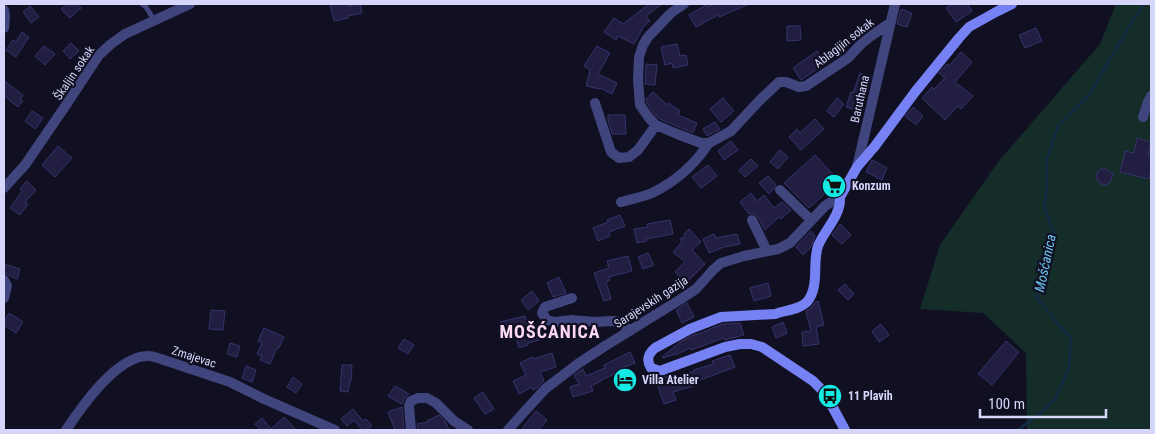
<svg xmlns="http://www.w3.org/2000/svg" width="1155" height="434" viewBox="0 0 1155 434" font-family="'Roboto Condensed',sans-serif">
<rect width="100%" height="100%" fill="#111023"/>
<path fill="#142d29" d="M1116,4h35v426h-124l-1,-77 -43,-40 -63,-4 20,-64 58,-83 102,-118z"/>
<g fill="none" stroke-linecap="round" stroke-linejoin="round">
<path stroke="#122c45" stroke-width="2.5" d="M1018,430l25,-19 12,-11 14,-33 2,-29 -14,-15 -20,-25 5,-22 12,-43 -10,-26 3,-19v-28l10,-32 12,-14 20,-19 41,-70 14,-21"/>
</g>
<path fill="#211e42" stroke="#37326c" d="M67,4h10l4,4 -11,10 -9,-9z
M336,4h11l1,2 12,-2 2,9 -14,3v2l-14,3 -4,-16z
M649,4h13l-16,12 4,5 -6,5 -10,18 -16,-8 -2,4 -12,-8 10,-14 9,6z
M715,4h34l-30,13 -1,-2 -22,12 -7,-12 17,-10 1,2z
M952,4h15l5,7 -16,11 -10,-14z
M30,6l9,11 -8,6 -8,-11z
M901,9l11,4 -5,14 -10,-3z
M787,26h13l1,14 -14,1z
M1036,28l6,13 -17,7 -6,-13z
M22,32l7,5 -13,20 -10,-7 7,-10 3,2z
M71,43l8,8 -9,8 -7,-8z
M677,44l3,12 6,-1 2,10 -15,3 -1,-5 -7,2 -4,-18z
M44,46l11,8 -10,11 -10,-9z
M597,46l13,7 -12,21 19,9 -5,11 -12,-6 -1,1 -13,-3 4,-16 -6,-4z
M817,51l9,12 -25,17 -8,-12z
M961,52l11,10 -17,20 18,14 -12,13 -3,-3 -13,14 -23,-22 10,-11 2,2 11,-11 -6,-5 8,-9 2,2z
M646,64l11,1 -2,20 -10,-1z
M860,73l11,4 -10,35 -15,-5 5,-15 2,1z
M4,81l19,14 -3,4 3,2 -5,6 -14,-11z
M653,92l14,13 1,-2 12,8 -2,4 19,8 -4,10 -33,-14 -6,-5 -7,-11 -1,-4z
M723,98l11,13 -13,11 -11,-13z
M837,98l7,6 -10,13 -7,-6z
M913,107l10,9 -7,9 -11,-9z
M32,111l11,7 -8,11 -10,-8z
M608,115h17l1,19h-14l-4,-14z
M815,119l9,10 -23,21 -12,-13 8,-8 3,4z
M715,122l5,7 -13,7 -4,-7z
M1137,138l14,4 -3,14 3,1v12l-2,10 -29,-7 5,-21 9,2z
M731,141l7,9 -14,10 -6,-9z
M58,146l14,12 -17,19 -13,-12z
M780,150l8,7 -10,12 -8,-7z
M815,155l24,26 -30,27 -25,-25z
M751,159l7,7 -13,11 -6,-7z
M872,160l15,8 -5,12 -16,-8z
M708,165l9,11 -16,12 -9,-11z
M1101,169h5l7,5 -3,8 -4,3 -5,-1 -5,-6 1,-5z
M768,176l8,9 -3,5 -4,4 -10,-11z
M27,181l9,9 -11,12 3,2 -8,11 -10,-7 12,-17 -2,-2z
M751,193l6,8 7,-6 10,13 8,-6 9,8 -10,9 -2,-2 -14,13 -7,-13 -5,-4 -4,1 -9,-12z
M620,215l5,11 -16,6 1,4 -12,5 -5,-13 15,-6 -1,-2z
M670,220l3,14 -27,5 1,2 -10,2 -3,-14 14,-2 -1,-3z
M840,224l11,11 -9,9 -10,-9z
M689,229l12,13 -9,8 13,14 -19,19 -11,-11 10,-10 -12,-10 9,-10 -2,-3 5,-2 -1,-3z
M811,231l4,5 -4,11 -8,8 -7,-8z
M714,234l2,4 21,-4 3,10 -16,3 -15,6 -6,-14z
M648,253l6,12 -11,4 -5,-12z
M628,256l4,15 -24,6 2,3 -4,2 5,17 -7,2 -10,-28 15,-5 -2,-7z
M4,264l16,5 -3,10 -13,-6z
M559,277l7,16 -13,4 -6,-14z
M768,283l3,13 -17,5 -4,-13z
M845,284l9,10 -6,6 -10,-10z
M532,291l7,10 -11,9 -7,-10z
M818,301l6,24 -8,2 3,17 -16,2 -1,-14 9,-1 -5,-20 6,-4 3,-5z
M687,303l7,14 -12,6 -6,-13z
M211,310l14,1 -2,19 -14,-1z
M9,313l14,9 -7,11 -12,-8v-3z
M525,316l5,17 17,-4 2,8 -21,6v2l-9,3 -5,-18 -11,3 -3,-11z
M783,322l4,11 -11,5 -4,-11z
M740,323l4,12 -19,5 -1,-2 -33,12 -1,-2 -15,7v-1l-12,4 -1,-1 18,-15 13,-7 8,-2 21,-9z
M881,324l8,11 -10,7 -7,-11z
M264,328l20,9 -5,11h-2l-7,16 -10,-4 2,-4 -5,-2 5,-11 -4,-2z
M404,339l10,6 -6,9 -10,-6z
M1006,341l13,11 -27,33 -14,-11z
M230,343l10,3 -3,11 -10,-3z
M630,352l5,11 -17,7 1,2 -18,8v1l-10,5 2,5 -20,6 -3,-10 9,-3 -5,-9 9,-6 3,7 19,-8 -1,-3z
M552,353l4,14 -16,5 4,9 -7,7 -4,2 -1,-3 -13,7 -6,-13 13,-6 -6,-12 12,-6 1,2z
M730,355l5,12 -43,16 1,3 -20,6 3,8 -12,4 -9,-26 11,-2 1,3 28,-8 -1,-1 19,-6 -1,-3z
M342,365h10l-1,16h-1l-2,11 -8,-1z
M246,366l10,4 -4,12 -10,-4z
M293,377l9,7 -6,9 -9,-6z
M395,386l14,8 -4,4 -3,6 -14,-8z
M483,392l11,17 -9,5 -11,-16z
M402,407l2,23h-9l-7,-18z
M353,409l10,12 3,-2 6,7 -6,4h-4l-8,-10 -7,6 -6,-7z
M536,411l11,9 -8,10h-18z
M439,415l6,6 4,9h-31l-1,-6 11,-2 -1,-1z
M284,417l12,13h-35l-6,-6 7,-6 9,11z"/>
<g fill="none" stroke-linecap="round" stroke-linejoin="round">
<path stroke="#40457e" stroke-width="5" d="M142,4l4,3 8,13"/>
<path stroke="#40457e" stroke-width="10" d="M684,4l-13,9 -23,24 -5,8 -4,12 -1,23 2,25 9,13 7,7 21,9 24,9h8l22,-12 30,-32 18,-17h7l13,5 7,-1 42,-28 12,-13 11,-9 19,-13
M4,10l1,7 -1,11
M595,103l16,49 8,6 10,-1 9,-7 18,-25
M1143,117l5,-15 3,-6
M857,167l38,-163
M4,188l21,-23 39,-57 35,-53 12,-11 14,-10 65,-30
M780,190l31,30
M621,202c10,-3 22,-5 31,-9 23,-11 43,-29 57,-50
M752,220l15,31
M4,280l3,6 -3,12
M572,298l-27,9 -3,6 5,7 8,2 17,-2 22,2 19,-1 5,1 4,1 8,8
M66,430c16,-24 51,-75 83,-74 4,0 8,2 12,3l69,23 34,17 71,31
M411,430l-2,-24 2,-5 7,-3h9l9,5 18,18 14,9
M508,430l37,-41 34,-26 26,-17 76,-47 15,-10 17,-19 8,-7 23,-7 34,-7 12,-6 35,-37 12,-8 3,-1"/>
<path stroke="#7682f3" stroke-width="10" d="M845,430l-20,-37 -12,-12 -51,-34 -11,-3h-11l-15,3 -65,24 -9,-3c-5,-8 -3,-14 4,-20l35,-19 31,-12 54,-3c10,-4 24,-4 32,-12 13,-16 5,-39 11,-56 7,-17 23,-30 22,-49l17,-30 18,-21 40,-54 44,-54 10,-11 27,-15 16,-8"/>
</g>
<defs>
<g id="supermarket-disc" transform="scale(1.25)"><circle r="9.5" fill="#15e9e4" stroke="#111023"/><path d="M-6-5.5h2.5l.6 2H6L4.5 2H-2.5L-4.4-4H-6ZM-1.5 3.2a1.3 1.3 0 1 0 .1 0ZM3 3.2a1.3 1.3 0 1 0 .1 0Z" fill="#111"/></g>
<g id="hotel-disc" transform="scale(1.25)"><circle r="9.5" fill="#15e9e4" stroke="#111023"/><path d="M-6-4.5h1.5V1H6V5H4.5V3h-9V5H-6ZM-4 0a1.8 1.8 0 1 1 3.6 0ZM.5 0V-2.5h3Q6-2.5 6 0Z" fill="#111"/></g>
<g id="bus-disc" transform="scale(1.25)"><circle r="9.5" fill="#15e9e4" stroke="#111023"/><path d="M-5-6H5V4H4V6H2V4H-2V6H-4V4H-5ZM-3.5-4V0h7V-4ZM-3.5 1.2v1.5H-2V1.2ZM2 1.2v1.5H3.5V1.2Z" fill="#111"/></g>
</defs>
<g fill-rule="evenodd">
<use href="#supermarket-disc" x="834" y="186"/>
<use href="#hotel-disc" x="625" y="380"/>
<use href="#bus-disc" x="830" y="396"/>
</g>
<g text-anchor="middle" stroke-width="4.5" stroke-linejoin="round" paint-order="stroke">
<g font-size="12" fill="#d6d6fb" stroke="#111023">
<text transform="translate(844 43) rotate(-38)" y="4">Ablagijin sokak</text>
<text transform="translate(74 73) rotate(-56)" y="4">Škaljin sokak</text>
<text transform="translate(860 99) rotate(-77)" y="4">Baruthana</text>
<text transform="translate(651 302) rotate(-33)" y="4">Sarajevskih gazija</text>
<text transform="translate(194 357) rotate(18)" y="4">Zmajevac</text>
</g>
<g font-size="12" font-weight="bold" fill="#d6d6fb" stroke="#111023" text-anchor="start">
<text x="852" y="190">Konzum</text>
<text x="642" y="384">Villa Atelier</text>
<text x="848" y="400">11 Plavih</text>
</g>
<g font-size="14" font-style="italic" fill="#6ec5f2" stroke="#111023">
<text transform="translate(1045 263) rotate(-78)" y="5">Mošćanica</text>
</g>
<g font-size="18" font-weight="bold" letter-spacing="1" fill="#fcd8f3" stroke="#111023">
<text x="550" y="338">MOŠĆANICA</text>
</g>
</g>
<rect width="1155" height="434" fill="none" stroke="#d6d6fb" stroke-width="10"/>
<path d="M980 409v8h126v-8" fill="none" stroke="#d6d6fb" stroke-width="2.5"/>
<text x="988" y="409" font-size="15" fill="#d6d6fb" stroke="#111023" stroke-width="4" paint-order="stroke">100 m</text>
</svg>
